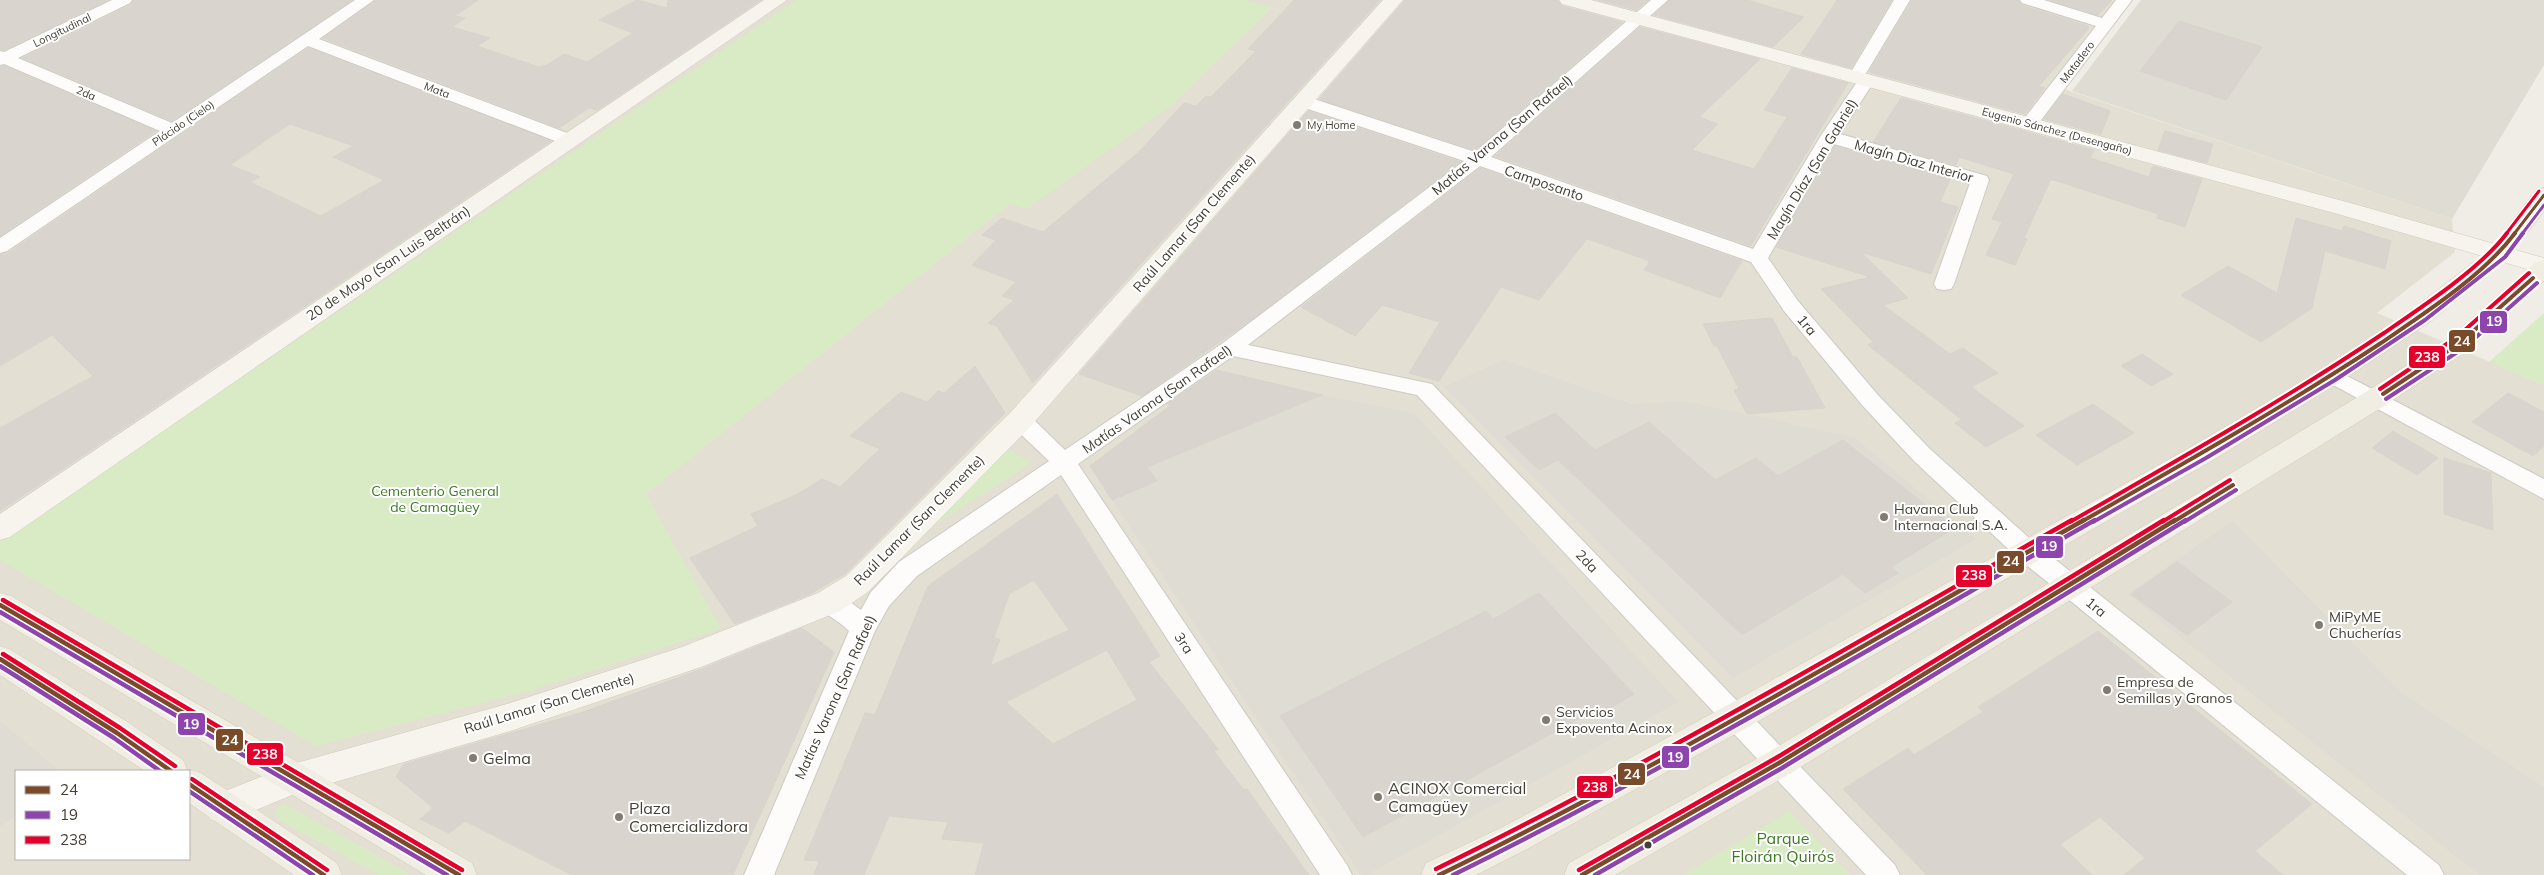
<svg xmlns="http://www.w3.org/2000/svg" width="2544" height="875" viewBox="0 0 2544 875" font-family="Mulish,sans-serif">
<rect width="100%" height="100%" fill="#f0ede6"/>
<path fill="#e4dfd3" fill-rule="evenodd" d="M0,0h2127l-72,86 397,133 3,33 -78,61 167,72v490h-2544zM16,771h173v88h-173z"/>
<path fill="#dfdcd4" d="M2141,0h403v65l-92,154 -380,-128z
M1503,360l128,44 53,-3 170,36 122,102 -243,139 -289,-291z
M1322,395l92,18 264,289 -311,173h-6l-249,-375 45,-19 -10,-14z
M2233,521l168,171 143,95v88h-65l-352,-281z
M0,721l60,50h-44v44l-16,12z"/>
<path fill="#d9ebc4" d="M796,0h450l26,8 -100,97 -145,104 -16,-6 -365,291 75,135 -199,64 -206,53 -316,-186v-18z
M2544,313v72l-55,-23z
M1008,449l23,14 -104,67z
M282,805l10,3 120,67h-33l-100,-55 -5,-8z
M1789,811l61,64h-167z"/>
<path fill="#d9d5ce" stroke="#d8d4cc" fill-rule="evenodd" d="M0,0h108l-104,50 -4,-1z
M134,0h218l-180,121 -149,-63 108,-53z
M376,0h102l-23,16 10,2 -13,9 38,11 -13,8 62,21 8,-2 17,-11 23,8 46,-29 -34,-13 38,-20 30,8 1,-8h93l-164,110 -8,-2 -30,20 -236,-90z
M1294,0h86l-347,383 -36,-57 -9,-3 26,-23 -12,-4 14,-14 -44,-17 24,-25 -14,-5 20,-17 41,14 97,-81 44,-48 12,3 10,-10 5,1 45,-46 -8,-2z
M1405,0h152l5,6 60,16 -147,128 -156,-51z
M1598,0h50l-12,10z
M1670,0h77l57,17 -31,30 -119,-32z
M1837,0h55l-41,68 -50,-14z
M1912,0h106l3,5 67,21 1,2 -50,58 6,2 -20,26 -156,-42z
M2050,0h62l-14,15z
M2179,21l83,26 -36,53 -86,-29z
M1640,27l120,32 -61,58 19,7 -26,26 62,19 33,-52 -23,-7 28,-42 56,15 -97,163 -256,-90z
M308,48l243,93 -551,370v-83l93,-52 -41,-41 -52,31v-111l8,-2zM290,124l64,22 -21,11 51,23 -63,36 -71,-34 10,-5 -30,-12z
M4,66l152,65 -156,105v-169z
M2063,94l47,17 -9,23 -57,-15z
M1901,98l193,52 -4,8 59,19 4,-11 49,13 -17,48 -28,-9 1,-4 -107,-35 -27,59 3,1 -12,26 -29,-10 16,-33 -10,-3 22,-45 -55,-17 -3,8 -83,-23z
M1308,111l152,51 -209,158 -109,76 -63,-22z
M2165,131l48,13 -6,19 -49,-13z
M1835,146l115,33 -10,23 18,5 -27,67 -70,-22 47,46 -25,7 67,49 13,-6 35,25 -27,14 53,39 -38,21 -31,-24 7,-3 -94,-75 5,-3 -52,-53 49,-12 -94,-30z
M1480,168l262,93 -22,37 -76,-28 6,-9 -63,-22 -48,61 -38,-13 -62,94 -30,-8 31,-51 -58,-17 -27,31 -54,-29z
M2296,218l46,13 2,-5 47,15 -6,28 -60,-18 -13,57 -51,34 -80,-47 47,-29 49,27z
M1772,318l21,39h4l28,51 -78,6 -13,-24 5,-1 -22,-43h-3l-11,-22z
M2142,354l31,20 -22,12 -30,-20z
M975,366l30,47 -159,160 -38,22 -73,29 -45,-66 68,-32 -7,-12 45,-19 26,-16 18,8 40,-38 -30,-13 51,-44 26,10 11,-11 6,2z
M1217,370l105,25 -175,72 10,14 -45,19 -22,-34 81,-61 -4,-1z
M2508,393l36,19v34l-11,10 -61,-34z
M2093,404l41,29 -57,32 -41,-30z
M1555,413l40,37 54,-28 66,58 41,-22 22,18 65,-36 112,88 -64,39 7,6 -33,20 -22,-19 -101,61 -184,-175 -19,10 -34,-33z
M2393,431l45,27 -21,17 -45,-27z
M2444,458l47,15 2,57 -49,-16z
M1057,494l103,162 -11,6 69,87 -4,2 30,39 3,-1 62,86h-334l9,-32 -42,-4 6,-17 -59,-6 -25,59h-50l5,-14 -15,-1 61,-147 10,2 53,-129zM1034,580l35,50 -79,36 10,-27 -6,-1 15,-44zM1107,650l30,50 -84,44 -47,-42z
M2177,562l55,40 -45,33 -56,-41z
M1539,593l95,101 -39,23 -4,-5 -228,125 -83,-121 206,-105 7,8z
M802,628l32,24 -101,223h-161l-107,-54 -16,12 -29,-14 13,-11 -37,-31 8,-13 179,-52 119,-43z
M2098,631l214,173 -57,47 28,24h-159l21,-17 -45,-41 -40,27 32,31h-165l-84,-86 65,-41 6,7 69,-43 -5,-5z"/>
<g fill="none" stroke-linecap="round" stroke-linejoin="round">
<g stroke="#cdcac4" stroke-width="2">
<path id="street" d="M112,0h20l-2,3 -112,55 154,65 183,-123h19l-55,39 256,97 3,4 -3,4h-12l-255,-98 -301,205 -7,2v-15l160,-107 -156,-67 -4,1v-14l4,1z
M1651,0h17l-177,157 262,92 67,-112 37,-55 -7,-1 -2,-4 46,-77h16l-45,75 8,1 2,4 -35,54 147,42 2,4 -35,104 -3,5 -7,1 -7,-1 -3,-5 36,-101 -136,-39 -66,114 30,43 80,94 52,54 107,96 402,320 5,10h-37l-388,-316 -105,-98 -52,-56 -78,-94 -33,-49 -271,-96 -232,179 184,39 463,481 5,10h-34l-449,-480 -184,-39 -155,108 269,401 5,10h-32l-259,-400 -144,101 -28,30 -14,25 -101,244h-30l105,-244c-10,-11 -26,-16 -33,-29l4,-7c15,-5 29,6 41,15l10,-18 28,-30 150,-101 -37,-35 -3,-6 3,-6 8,-2 8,2 37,36 158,-107 241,-182 -168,-56 -3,-4 3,-4h12l167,55z
M2020,0h24l58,18 14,-18h16l-97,128h-12l-3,-4 76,-98 -74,-23z
M2332,368l212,111v20l-220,-119 -3,-5 3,-5z"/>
</g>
<g stroke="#cecbbd" stroke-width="1">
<path id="secondary" d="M764,0h23l-777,537 -10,3v-26z
M1383,0h20l-373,427 -162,165 -28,19 -139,56 -194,65 -210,61 -75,31 -12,-5 -5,-11 5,-11 83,-33 214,-60 175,-57 136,-54 28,-17 164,-163z
M1559,0h32l763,204 190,54v16l-206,-60 -776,-210z"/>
</g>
<g stroke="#d3cbb2" stroke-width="1">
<path id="primary" d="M2544,188v23l-35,46 -78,64 -90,60 -128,79 -465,267 -221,122 -51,26h-55l5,-12 77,-36 221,-120 469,-261 130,-77 90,-60 80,-62 43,-57z
M2544,260v21l-74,67 -86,58 -593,367 -176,102h-51l5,-12 198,-110 599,-361 86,-56 83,-73z
M0,593l11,3 461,267 5,12h-51l-426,-255z
M0,646l11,4 118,73 54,37 4,9 14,4 136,90 5,12h-48l-105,-72v-32h-44l-145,-96z"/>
</g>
<use href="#street" fill="#fdfcfb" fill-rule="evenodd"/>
<use href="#secondary" fill="#f6f4ed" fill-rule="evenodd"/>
<use href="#primary" fill="#f0ede2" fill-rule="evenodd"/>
<g stroke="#fff" stroke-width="6">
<path id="bus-1-far2" d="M2514,234l30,-39"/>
</g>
<g stroke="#fff" stroke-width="8">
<path id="bus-1-far1" d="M2383,394l78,-52 72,-64
M2081,522c102,-58 203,-115 300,-179 44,-30 103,-68 134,-110
M2173,522l60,-37"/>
</g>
<g stroke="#fff" stroke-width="8">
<path id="bus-1" d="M0,605l459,270
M0,659l117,74 54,38
M189,784l135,91
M1439,875c220,-107 431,-234 645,-355
M1582,875l197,-112 396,-243"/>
</g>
<g stroke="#fff" stroke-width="6">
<path id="bus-2-far2" d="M2522,234l22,-29"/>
</g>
<g stroke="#fff" stroke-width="8">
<path id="bus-2-far1" d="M2386,399l79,-52 72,-64
M2093,522l113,-64 129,-78 90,-60 80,-63 18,-24
M2184,522l52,-32"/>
</g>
<g stroke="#fff" stroke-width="8">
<path id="bus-2" d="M0,612l447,263
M0,666l114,72 46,33
M189,791l124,84
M1453,875c219,-108 430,-234 642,-355
M1595,875l187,-107 404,-248"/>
</g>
<g stroke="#fff" stroke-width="6">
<path id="bus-3-far2" d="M2506,234l33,-43"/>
</g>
<g stroke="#fff" stroke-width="8">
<path id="bus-3-far1" d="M2380,389l77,-52 72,-64
M2070,522c106,-61 213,-121 314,-189 38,-26 97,-65 123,-100
M2162,522l68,-42"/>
</g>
<g stroke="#fff" stroke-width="8">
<path id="bus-3" d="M3,600l459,270
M3,654l117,74 55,38
M192,779l135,91
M1436,869c217,-106 426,-230 636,-349
M1579,870l197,-112 388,-238"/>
</g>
<use href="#bus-1-far2" stroke="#7a4b2a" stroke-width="3"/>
<use href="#bus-1-far1" stroke="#7a4b2a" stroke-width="4"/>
<use href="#bus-1" stroke="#7a4b2a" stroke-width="4.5"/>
<use href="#bus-2-far2" stroke="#8e44ad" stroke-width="3"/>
<use href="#bus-2-far1" stroke="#8e44ad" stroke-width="4"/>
<use href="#bus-2" stroke="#8e44ad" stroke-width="4.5"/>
<use href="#bus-3-far2" stroke="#e4002b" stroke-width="3"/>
<use href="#bus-3-far1" stroke="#e4002b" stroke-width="4"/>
<use href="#bus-3" stroke="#e4002b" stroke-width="4.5"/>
</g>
<g fill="#807c72" stroke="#fff" stroke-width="2">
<circle cx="1297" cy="125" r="5"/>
<circle cx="1884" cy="517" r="5"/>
<circle cx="2319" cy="625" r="5"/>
<circle cx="2107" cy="690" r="5"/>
<circle cx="1546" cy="720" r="5"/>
<circle cx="473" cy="758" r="5"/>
<circle cx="1378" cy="797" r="5"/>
<circle cx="619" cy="817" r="5"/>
</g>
<circle fill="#443f33" stroke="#fff" stroke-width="2" cx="1648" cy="845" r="4.5"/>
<g text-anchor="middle" stroke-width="4" stroke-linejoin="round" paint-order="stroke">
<g font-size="11" fill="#443f33" stroke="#fff">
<text transform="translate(62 30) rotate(-26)" y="4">Longitudinal</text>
<text transform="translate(2077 62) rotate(-53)" y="4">Matadero</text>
<text transform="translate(437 90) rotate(21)" y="4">Mata</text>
<text transform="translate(86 93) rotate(23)" y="4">2da</text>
<text transform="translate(183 123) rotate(-34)" y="4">Plácido (Cielo)</text>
<text transform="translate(2057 131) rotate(15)" y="4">Eugenio Sánchez (Desengaño)</text>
</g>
<g font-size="11" fill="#443f33" stroke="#fff" text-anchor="start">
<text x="1307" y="129">My Home</text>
</g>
<g font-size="14" fill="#443f33" stroke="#fff">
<text transform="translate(1502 135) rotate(-40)" y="5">Matías Varona (San Rafael)</text>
<text transform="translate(1914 161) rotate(16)" y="5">Magín Diaz Interior</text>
<text transform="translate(1812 169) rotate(-59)" y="5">Magín Díaz (San Gabriel)</text>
<text transform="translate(1544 183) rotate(19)" y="5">Camposanto</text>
<text transform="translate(1194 223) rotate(-49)" y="5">Raúl Lamar (San Clemente)</text>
<text transform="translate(388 263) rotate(-34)" y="5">20 de Mayo (San Luis Beltrán)</text>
<text transform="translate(1807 325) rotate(51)" y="5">1ra</text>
<text transform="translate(1157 399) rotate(-35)" y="5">Matías Varona (San Rafael)</text>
<text transform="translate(919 520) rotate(-45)" y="5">Raúl Lamar (San Clemente)</text>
<text transform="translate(1587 561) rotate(46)" y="5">2da</text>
<text transform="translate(2096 607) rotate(39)" y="5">1ra</text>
<text transform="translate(1184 643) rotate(57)" y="5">3ra</text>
<text transform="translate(835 697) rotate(-66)" y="5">Matías Varona (San Rafael)</text>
<text transform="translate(549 703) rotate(-17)" y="5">Raúl Lamar (San Clemente)</text>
</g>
<g font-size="14" fill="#3d7923" stroke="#fff">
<text x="435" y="496">Cementerio General<tspan x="435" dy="16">de Camagüey</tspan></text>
</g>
<g font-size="14" fill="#443f33" stroke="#fff" text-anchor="start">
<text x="1894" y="514">Havana Club<tspan x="1894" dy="16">Internacional S.A.</tspan></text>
<text x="2329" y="622">MiPyME<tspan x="2329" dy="16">Chucherías</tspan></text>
<text x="2117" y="687">Empresa de<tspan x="2117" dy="16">Semillas y Granos</tspan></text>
<text x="1556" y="717">Servicios<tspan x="1556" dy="16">Expoventa Acinox</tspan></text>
</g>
<g font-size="16" fill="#443f33" stroke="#fff" text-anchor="start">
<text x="483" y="764">Gelma</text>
<text x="1388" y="794">ACINOX Comercial<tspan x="1388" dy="18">Camagüey</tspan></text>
<text x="629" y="814">Plaza<tspan x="629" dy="18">Comercializdora</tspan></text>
</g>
<g font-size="16" fill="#3d7923" stroke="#fff">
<text x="1783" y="844">Parque<tspan x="1783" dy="18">Floirán Quirós</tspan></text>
</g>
</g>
<g stroke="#fff" stroke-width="2">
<rect x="2479" y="310" width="29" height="24" rx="5" fill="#8e44ad"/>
<rect x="2448" y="329" width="28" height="24" rx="5" fill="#7a4b2a"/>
<rect x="2408" y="345" width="38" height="24" rx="5" fill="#e4002b"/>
<rect x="2035" y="535" width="29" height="24" rx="5" fill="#8e44ad"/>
<rect x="1996" y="550" width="29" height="24" rx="5" fill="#7a4b2a"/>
<rect x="1955" y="564" width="38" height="24" rx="5" fill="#e4002b"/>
<rect x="177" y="712" width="29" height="24" rx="5" fill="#8e44ad"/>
<rect x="215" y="728" width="29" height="24" rx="5" fill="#7a4b2a"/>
<rect x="246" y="742" width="38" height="24" rx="5" fill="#e4002b"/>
<rect x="1661" y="745" width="29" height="24" rx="5" fill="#8e44ad"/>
<rect x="1617" y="762" width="29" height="24" rx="5" fill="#7a4b2a"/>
<rect x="1576" y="775" width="38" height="24" rx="5" fill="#e4002b"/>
</g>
<g font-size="14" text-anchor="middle" font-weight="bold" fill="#fff">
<text x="2494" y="326">19</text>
<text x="2462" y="346">24</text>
<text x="2427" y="362">238</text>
<text x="2049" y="551">19</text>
<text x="2011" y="566">24</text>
<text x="1974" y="580">238</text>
<text x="191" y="729">19</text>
<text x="230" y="745">24</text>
<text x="265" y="759">238</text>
<text x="1675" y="762">19</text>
<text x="1632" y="779">24</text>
<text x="1595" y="792">238</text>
</g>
<rect x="15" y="770" width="175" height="90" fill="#ffffff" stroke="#b4b2ad"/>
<rect x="25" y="786" width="25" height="8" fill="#7a4b2a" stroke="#b4b2ad"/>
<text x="60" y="795" font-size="15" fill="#443f33">24</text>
<rect x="25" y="811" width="25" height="8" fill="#8e44ad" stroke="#b4b2ad"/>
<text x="60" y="820" font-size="15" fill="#443f33">19</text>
<rect x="25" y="836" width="25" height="8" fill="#e4002b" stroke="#b4b2ad"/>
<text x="60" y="845" font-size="15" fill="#443f33">238</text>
</svg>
